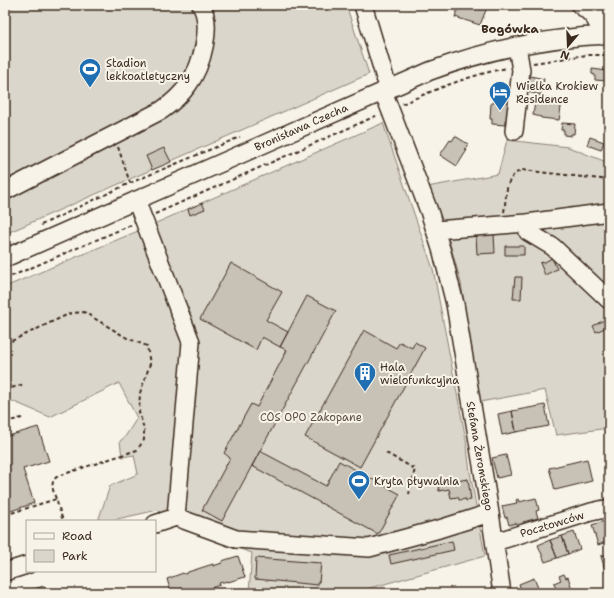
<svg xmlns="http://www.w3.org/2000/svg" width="614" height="598" viewBox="0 0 614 598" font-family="'Shantell Sans',sans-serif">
<rect width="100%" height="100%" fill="#f7f3e8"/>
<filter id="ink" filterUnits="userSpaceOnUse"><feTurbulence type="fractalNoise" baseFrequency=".025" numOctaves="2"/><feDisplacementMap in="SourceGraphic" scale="8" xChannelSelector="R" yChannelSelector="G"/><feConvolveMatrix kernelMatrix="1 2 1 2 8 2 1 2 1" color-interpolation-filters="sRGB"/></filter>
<g filter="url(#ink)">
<path fill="#dbd6cb" stroke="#8b8074" d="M5,5h341l23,69 -364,160z
M383,123l50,146 33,171 4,32 15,84 -133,37h-103l3,-40 -78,-27 -16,-16 -50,11h-10l12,-35 28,-12 -4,-19 -12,2 -2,-16 5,-4 12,-19 -18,-35 -69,34 -45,-19v-111l133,-56z
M507,140l61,7 41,16v265l-53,7 -11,-45 -65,12 -19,-119 -12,-43 -22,-53 71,-13z"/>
<path fill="#c8c1b6" stroke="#3b2a1e" d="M459,5h29l-8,20 -25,-8z
M592,69l16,2 -1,10 -12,-1v-5l-3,-1z
M530,76l14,3 -3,16 -14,-3z
M494,88l16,1 -2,16h2l-1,15h-4v5l-13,-1v-5h-2l1,-16h3z
M536,96l26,5 -3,19 -18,-2v-1l-8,-2z
M562,123l13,1 -1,10h-3v2l-7,-1v-5h-3z
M455,136l13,8 -3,5 2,1 -10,16 -17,-11 10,-15 2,1z
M590,137l14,5 -3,8 -14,-5z
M164,148l7,14 -19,8 -6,-14z
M202,203l3,6 -15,6 -2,-6z
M494,234l1,19 -18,1 -1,-19z
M505,246h19v9h-19z
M552,258l5,11 -12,6 -5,-12 3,-1v1z
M231,263l51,29 -16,28 22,12 -8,15 -18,-10 -6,13 -56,-31z
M515,277h7l-1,22h-8z
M307,296l29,15 -114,210 -20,-11 28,-52 -6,-5 27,-49 6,3 30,-57 -7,-3z
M604,320l3,7 -11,5 -3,-6z
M364,330l32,18 4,-6 12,6 3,-6 10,6 -65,119 -55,-30z
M545,405l4,21 -33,6 -4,-21z
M512,411l4,21 -14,3 -4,-21z
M38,427l11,34 -26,8 11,34 -29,10v-76z
M260,451l66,35 13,-25 61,33 -22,40 -126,-68z
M506,455l5,20 -14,3 -5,-20z
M587,459l5,22 -37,9 -6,-22z
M468,479l3,21 -5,1v-2l-7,1 -1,-3 -7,1 -2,-9 -10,2 -1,-7z
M536,498l3,12 -3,1 2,7 -15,4 1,3 -7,2 -1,-4 -7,2 -2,-8 -2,1 -3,-12 15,-3 -1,-3 2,-1 1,3z
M608,520l1,5v16l-11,4 -6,-20z
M574,532l6,17 -12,5 -6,-18z
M562,536l6,18 -11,4 -7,-18z
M550,540l7,18 -12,4 -7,-17z
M452,541l2,9 -63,14 -2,-9z
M609,554v19l-3,1 -5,-18z
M238,556l7,21 -17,5v-1l-9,2 1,2 -25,8 -1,-1 -4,1h-19l-4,-14 16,-6 1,1 4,-1v-1l25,-8v2l9,-3v-2z
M256,558l65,5 -2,19h-1v3l-63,-6z
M564,574l2,4 2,-1 4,12 -9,4h-6l-3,-10 7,-3 -2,-4z
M534,578l6,15h-14l-1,-4 -4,1 -2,-6z
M44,586l2,7h-17l1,-3z
M403,588l1,5h-14l10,-4z
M119,589l1,4h-16z"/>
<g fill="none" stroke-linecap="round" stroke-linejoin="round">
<g stroke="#3b2a1e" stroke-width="20">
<path id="minor" d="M363,5l22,73 5,10
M580,5c13,9 18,15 21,30
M598,23c6,-6 8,-10 9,-18
M383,91l46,120 13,41 13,52 35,209 12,80
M514,131l7,-61 -4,-24
M5,191l157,-81c10,-7 19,-15 26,-25 14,-19 25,-59 13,-80
M136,200l55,142 -15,175
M527,223l1,9 25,15 56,53
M435,230l92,-7 82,-11
M5,258l425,-187c57,-21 117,-34 179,-36
M155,524l21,-7 60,22 133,9 70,-19 51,-16
M495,542l96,-30 18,-4
M5,572l22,-7"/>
</g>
<path stroke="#3b2a1e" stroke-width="2" stroke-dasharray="4 3" stroke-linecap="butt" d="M533,63l54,-8h22
M402,104c34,-15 68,-29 105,-36
M118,147l12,36
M504,212c3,-17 0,-35 18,-42l87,10
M155,214l223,-99
M41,225l89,-42 110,-46
M5,279l126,-54
M5,344l66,-31 13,-1 43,26 20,8 3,18 -10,29 -1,19 5,17v11l-7,10 -79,26c-9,6 -5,14 -2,23
M5,390l19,-6
M5,417l1,5
M5,422l17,-4
M386,453l29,16 -6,25
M5,515l51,-16 7,22"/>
<use href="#minor" stroke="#f7f3e8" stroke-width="17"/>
</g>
</g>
<defs>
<g id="stadium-pin" transform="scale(1.15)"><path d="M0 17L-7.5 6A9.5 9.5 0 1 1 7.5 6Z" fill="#1f6fb2" stroke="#f7f3e8"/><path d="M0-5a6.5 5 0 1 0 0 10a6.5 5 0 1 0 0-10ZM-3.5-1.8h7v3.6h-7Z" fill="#fff"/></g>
<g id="hotel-pin" transform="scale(1.15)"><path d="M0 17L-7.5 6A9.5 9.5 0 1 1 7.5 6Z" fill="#1f6fb2" stroke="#f7f3e8"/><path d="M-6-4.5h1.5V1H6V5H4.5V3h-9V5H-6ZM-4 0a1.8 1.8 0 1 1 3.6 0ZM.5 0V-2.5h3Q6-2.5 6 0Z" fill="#fff"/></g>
<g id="building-pin" transform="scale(1.15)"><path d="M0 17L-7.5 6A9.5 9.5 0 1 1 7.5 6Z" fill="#1f6fb2" stroke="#f7f3e8"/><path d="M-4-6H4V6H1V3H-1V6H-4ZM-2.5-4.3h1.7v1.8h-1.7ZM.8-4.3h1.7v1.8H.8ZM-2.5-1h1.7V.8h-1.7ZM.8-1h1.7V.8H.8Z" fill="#fff"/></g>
</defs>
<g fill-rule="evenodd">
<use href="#stadium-pin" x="90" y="69"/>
<use href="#hotel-pin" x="500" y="92"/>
<use href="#building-pin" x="365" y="373"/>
<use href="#stadium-pin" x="359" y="481"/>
</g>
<g text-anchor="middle" stroke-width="4" stroke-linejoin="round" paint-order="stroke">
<g font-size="11" fill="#3b2a1e" stroke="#f7f3e8" text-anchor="start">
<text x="106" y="67">Stadion<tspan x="106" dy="13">lekkoatletyczny</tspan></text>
<text x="516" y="90">Wielka Krokiew<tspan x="516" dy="13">Residence</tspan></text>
<text x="380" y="371">Hala<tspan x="380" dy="13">wielofunkcyjna</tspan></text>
<text x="374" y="485">Kryta pływalnia</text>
</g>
<g font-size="11" fill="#3b2a1e" stroke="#f7f3e8">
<text transform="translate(301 127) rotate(-24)" y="4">Bronisława Czecha</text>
<text transform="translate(480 456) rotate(80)" y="4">Stefana Żeromskiego</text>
<text transform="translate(552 524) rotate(-17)" y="4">Pocztowców</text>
</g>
<g font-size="11" fill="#5b4c41" stroke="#f7f3e8">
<text x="311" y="421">COS OPO Zakopane</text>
</g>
<g font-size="12" font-weight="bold" fill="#3b2a1e" stroke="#f7f3e8">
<text x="510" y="33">Bogówka</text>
</g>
</g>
<rect width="614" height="598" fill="none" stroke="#f7f3e8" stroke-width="20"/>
<rect x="10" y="10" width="594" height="578" fill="none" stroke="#3b2a1e" stroke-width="1.5" filter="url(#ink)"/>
<rect x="26" y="520" width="130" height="52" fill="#f7f3e8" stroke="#aca397"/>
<rect x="34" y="533" width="20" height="6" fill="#f7f3e8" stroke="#aca397"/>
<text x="62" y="540" font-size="12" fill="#3b2a1e">Road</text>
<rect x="34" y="550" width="20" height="12" fill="#dbd6cb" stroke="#aca397"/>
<text x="62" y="560" font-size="12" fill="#3b2a1e">Park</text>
<g transform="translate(568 46) rotate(199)" stroke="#f7f3e8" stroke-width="3" paint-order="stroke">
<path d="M0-3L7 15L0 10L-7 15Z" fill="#3b2a1e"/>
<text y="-6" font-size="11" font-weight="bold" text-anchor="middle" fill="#3b2a1e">N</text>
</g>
</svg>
